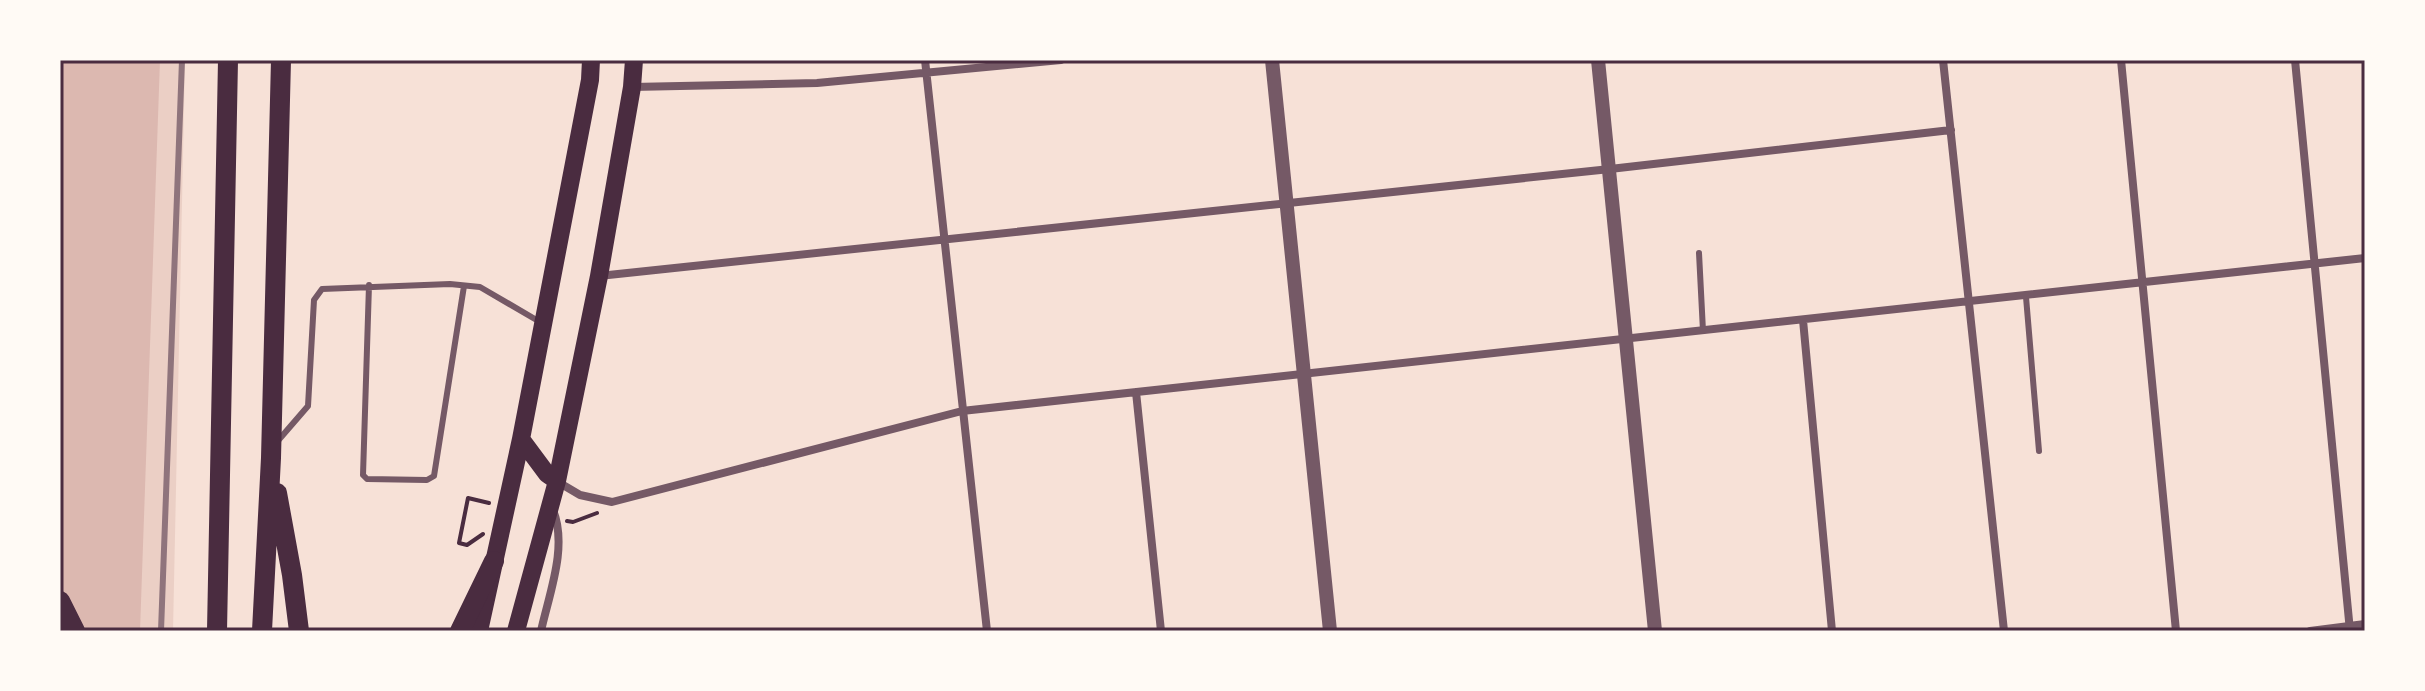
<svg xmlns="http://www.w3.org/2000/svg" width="2425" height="691" viewBox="0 0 2425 691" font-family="Bitter,serif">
<rect width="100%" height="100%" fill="#f7e1d7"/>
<path fill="#ebcfc5" d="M60,60h125l-12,571h-113z"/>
<path fill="#dcb8b0" d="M60,60h100l-20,571h-80z"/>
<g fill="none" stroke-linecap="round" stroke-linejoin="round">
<path stroke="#4a2c40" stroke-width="4" d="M567,521l6,1 24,-9
M483,534l-16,11 -8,-2 9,-45 21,5"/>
<path stroke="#755966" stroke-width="6" d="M1699,253l4,78
M369,285l-6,190 4,4 60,1 7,-4 30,-190
M2026,297l13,154
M276,443l32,-37 6,-106 8,-11 128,-5 30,3 60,35"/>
<path stroke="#755966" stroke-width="8" d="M925,60l62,571
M1943,60l61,571
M2121,60l55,571
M2295,60l55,571
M632,87l185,-4 244,-23
M599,276l1011,-107 341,-39
M1803,320l29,311
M1136,392l25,239
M558,482l22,13 32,7 350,-91 1403,-153
M541,631c8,-37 27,-84 12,-121
M2310,631l55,-7"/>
<path stroke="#755966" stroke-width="14" d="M1272,60l58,571
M1598,60l57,571"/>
<path stroke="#4a2c40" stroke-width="18" d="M521,439l26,35 10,7
M479,631l42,-192 69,-359 1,-20
M516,631l41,-150 42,-205 33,-189 2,-27"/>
<path stroke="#4a2c40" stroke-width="20" d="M277,493l15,82 7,56
M60,601l15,30
M217,631l11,-571
M262,631l9,-173 10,-398
M460,631l34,-70"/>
<path stroke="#8f747c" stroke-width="6" d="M161,631l21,-571"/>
</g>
<rect width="2425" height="691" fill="none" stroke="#fffaf5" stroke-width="124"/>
<rect x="62" y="62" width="2301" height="567" fill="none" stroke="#4a2c40" stroke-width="3"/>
</svg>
